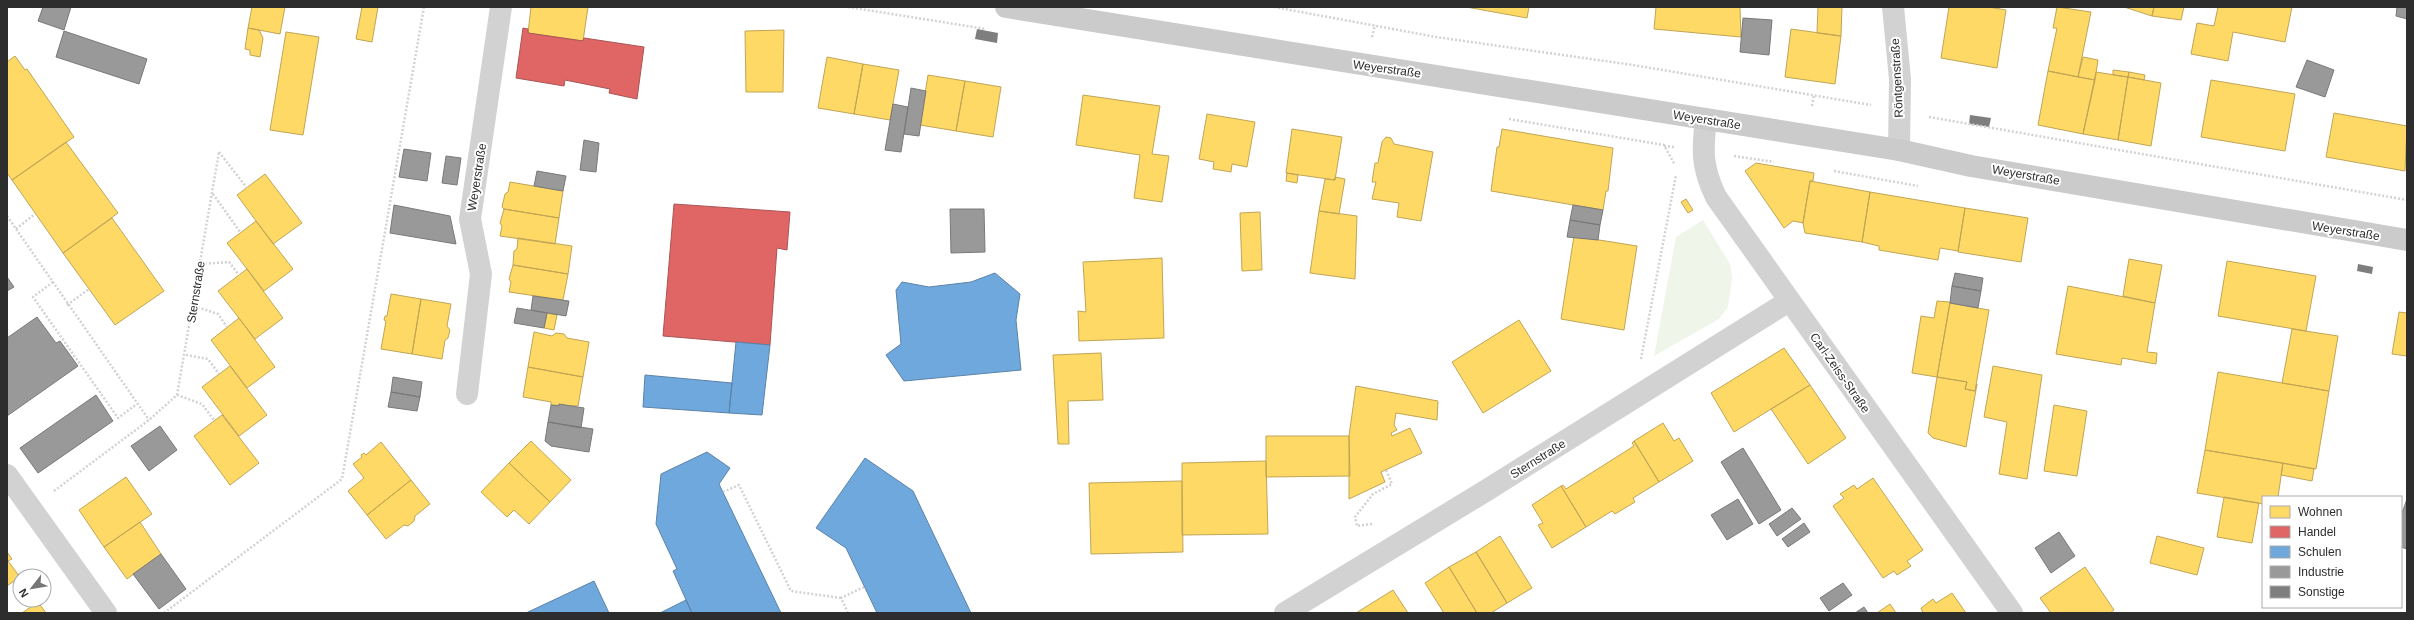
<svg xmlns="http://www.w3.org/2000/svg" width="2414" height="620" viewBox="0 0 2414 620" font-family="Arial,sans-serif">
<rect width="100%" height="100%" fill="#fff"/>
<path fill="#f0f5ea" d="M1703,220l27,44 2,14 -4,29 -9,12 -65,37 22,-119z"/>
<path fill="#ffd966" stroke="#c0a555" d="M252,7h33l-5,27 -32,-6z
M362,7h16l-6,35 -16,-3z
M531,7h57l-5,34 -55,-8z
M1466,7h63l-2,11z
M1656,7h84l1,30 -87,-8z
M1818,7h24l-1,29 -24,-3z
M1949,7h40l17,3 -9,58 -56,-10z
M2057,7l34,5 -13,65 -30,-6 9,-43h-4z
M2124,7h30l-2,9z
M2154,7h30l-3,13 -29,-4z
M2218,7h74l-7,35 -52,-10 -5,29 -37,-7 6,-31 17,3z
M248,28l11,2 4,8 -3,19 -10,-2v-5l-5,-1z
M1791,29l50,7 -6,48 -50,-7z
M784,30l-1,62h-37l-1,-61z
M286,32l33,5 -16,98 -33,-5z
M15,56l10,14 2,-1 47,68 -62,43 -5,-7v-111z
M827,57l36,7 -9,50 -36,-6z
M2083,57l15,3 -3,20 -17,-3z
M863,64l36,6 -9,50 -36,-6z
M2113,70l16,2 -1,5 -15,-2z
M2048,71l47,9 -12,54 -45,-9z
M2096,72l32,5 -10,63 -35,-6z
M2129,72l16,3 -1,5 -16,-3z
M928,75l37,6 -9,50 -36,-6z
M2128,77l33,6 -10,63 -33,-6z
M2211,80l84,14 -10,57 -84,-14z
M965,81l36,6 -8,50 -37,-6z
M1083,95l77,11 -8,48 17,2 -7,46 -28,-4 6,-43 -64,-10z
M2334,113l73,13 -2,45 -79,-14z
M1207,114l48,8 -8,45 -15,-3 -1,8 -18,-3 1,-7 -15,-3z
M1292,129l50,8 -7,43 -49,-7z
M1502,129l111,19 -5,43h-2l-3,19 -112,-19 6,-44h2z
M1386,137l5,1 3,6 39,8 -12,69 -24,-4 2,-14 -27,-4 4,-17h-4l3,-19h3l4,-21z
M66,142l52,71 -55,40 -51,-73z
M1756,163l58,10 -1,8h-3l-7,42 -10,-2 -9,7 -39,-57z
M1287,173l11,2 -1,8 -11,-2z
M265,174l37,49 -29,21 -36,-49z
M1335,177l10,2 -6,35 -20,-3 6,-32 10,1z
M1810,181l60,11 -8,50 -57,-9 -2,-10z
M510,182l53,9 -4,27 -55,-9 -2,-2 3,-13 3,-2z
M1870,192l95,16 -7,43 -18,-3 -2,12 -59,-10v-4l-17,-4z
M1686,199l7,11 -5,3 -7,-11z
M1965,208l63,10 -7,44 -63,-10z
M504,209l55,9 -4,26 -55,-8 2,-10 -2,-3z
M1319,211l38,5 -2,63 -45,-6z
M1260,212l2,58 -20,1 -2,-58z
M112,218l52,73 -49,34 -52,-72z
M256,221l37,48 -29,22 -37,-48z
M1574,236l63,10 -13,84 -63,-11z
M518,238l54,8 -4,28 -55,-9 1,-14 3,-2z
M1162,258l2,80 -85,3 -1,-30 8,1 -3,-50z
M2129,259l33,6 -7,38 -32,-7z
M2227,261l89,15 -10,55 -88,-15z
M513,265l55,9 -5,26 -54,-8 2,-10 -2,-3z
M247,269l36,49 -28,21 -37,-48z
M2068,286l87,17 -8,49 10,1 -1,11 -34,-6 -1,7 -65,-11z
M391,294l30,5 -9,55 -31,-5 5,-28 -2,-1 1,-4h2z
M421,299l30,5 -4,22 3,4 -2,8 -3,2 -3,19 -30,-5z
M1937,301l13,1 -13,75 -25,-4 9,-57 13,2z
M1950,303l39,7 -14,81 -10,-2 2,-7 -30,-5z
M2399,312l8,1v43l-15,-2z
M547,313l10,2 -3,15 -10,-2z
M239,318l36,49 -28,21 -36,-48z
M1519,320l32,51 -68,42 -31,-51z
M2292,329l46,7 -9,55 -47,-8z
M534,332l18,4 4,-3 8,1 3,4 22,4 -6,35 -55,-10z
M1784,348l26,37 -76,47 -23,-39z
M1101,353l2,47 -35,1 1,43h-11l-5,-89z
M230,366l37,49 -28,21 -37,-49z
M1993,366l49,9 -15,104 -28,-5 8,-52 -23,-5z
M528,367l55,10 -5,29 -27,-1v-3l-28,-5z
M2218,372l111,19 -13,78 -111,-19z
M1937,377l30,5 -2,7 10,2 2,-7 -11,63 -33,-9 -5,-5z
M1810,385l36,53 -38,26 -37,-55z
M1356,386l82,15 -1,19 -41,-7 -2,12 3,5 -6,3 1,3 18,-8 12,25 -41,19 4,10 -36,17v-63z
M2054,405l33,6 -10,65 -33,-5z
M222,415l37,48 -29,22 -36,-49z
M1663,423l11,18 5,-3 14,23 -34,21 -25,-41z
M1266,436h83l1,40 -84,1z
M531,441l40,39 -21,22 -41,-39z
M1634,441l25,41 -26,16 2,4 -20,12 -3,-3 -26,16 -25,-41 2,-1 3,4 68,-43 -2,-3z
M381,442l30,38 -44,35 -19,-24 16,-13 -11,-14 9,-7 -1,-2 3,-2 2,2z
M2205,450l78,13 -5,34h-15v7l-66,-11z
M1266,461l2,73 -86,1v-72z
M509,463l41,39 -21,22 -15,-14 -7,7 -26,-25z
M2283,463l31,6 -2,12 -31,-6z
M126,477l26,37 -48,33 -25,-37z
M1873,478l50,72 -16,11 4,5 -14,9 -3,-4 -11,7 -50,-72 11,-8 -4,-4 14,-9 3,4z
M411,480l19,24 -15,12 -1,5 -6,5 -4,-1 -18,14 -19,-24z
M1182,481l1,71 -92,2 -2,-71z
M1561,486l25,41 -34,21 -14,-23 5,-2 -11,-18z
M2224,497l35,6 -7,40 -35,-6z
M140,522l21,32 -34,25 -23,-32z
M1500,536l32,52 -25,15 -31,-51z
M2157,536l47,12 -7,27 -47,-12z
M7,552l5,7 -4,2 12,16 -13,9z
M1476,552l31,51 -16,10h-14l-28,-46z
M1449,567l28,46h-33l-19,-30z
M2085,567l29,43 -4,3h-59l-11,-15z
M1393,590l15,23h-52z
M1952,593l14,20h-43l-2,-5 12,-9 3,4z
M38,602l8,11h-24z
M1890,604l6,9h-19z"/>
<path fill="#e06666" stroke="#a55" d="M523,28l5,1v4l55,8 1,-3 60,9 -7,52 -28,-6 1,-4 -45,-9 -1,6 -48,-8z
M674,204l116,8 -3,38 -10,-2 -7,97 -107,-9z"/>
<path fill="#6fa8dc" stroke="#5b83a8" d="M995,273l25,21 -4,26 5,50 -117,11 -18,-26 15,-11 -5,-54 6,-8 27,5 42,-5z
M736,342l34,3 -8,70 -33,-2z
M645,375l87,8 -3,30 -86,-6z
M707,452l23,16 -11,16 62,129h-89l-19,-42 4,-2 -21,-45 5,-50z
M865,458l48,33 58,122h-94l-31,-65 -30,-20z
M594,581l15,32h-83z
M686,600l6,13h-32z"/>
<path fill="#999" stroke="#797979" d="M43,7h28l-7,23 -26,-9z
M2397,7h10v12l-11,-3z
M1743,18l29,2 -3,35 -29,-3z
M64,31l83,28 -8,25 -83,-27z
M2307,60l27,10 -9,27 -29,-10z
M911,88l15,3 -7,45 -15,-2z
M893,104l15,3 -7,45 -16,-2z
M584,140l15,3 -3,29 -16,-2z
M404,149l27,4 -4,28 -28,-4z
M446,156l15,2 -4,27 -15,-2z
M537,171l29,5 -3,15 -29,-5z
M394,205l56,11 6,28 -66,-11z
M1573,205l30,5 -3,15 -30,-5z
M950,209h34l1,43 -34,1z
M1570,220l30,5 -2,15 -31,-3z
M1955,273l28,5 -2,13 -29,-5z
M7,277l7,10 -7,4z
M1952,286l29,5 -3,17 -28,-5z
M533,296l36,5 -3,15 -35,-6z
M517,308l30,5 -3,15 -30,-5z
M37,317l19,26 4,-2 18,25 -71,50v-78z
M393,377l29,5 -2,15 -29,-5z
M391,392l29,5 -3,14 -29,-4z
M96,395l17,26 -75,52 -18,-25z
M559,404l25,4 -3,20 -33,-6 3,-17 8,1z
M548,422l45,7 -4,23 -38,-6 -6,-5z
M160,426l17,24 -28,21 -18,-25z
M1743,448l38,62 -22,14 -38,-62z
M1738,499l15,25 -26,16 -16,-25z
M2407,499v50l-6,-2v-31z
M1792,508l9,11 -24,17 -8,-12z
M1804,523l6,9 -22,15 -6,-8z
M2059,532l16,24 -24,17 -16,-25z
M161,554l25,35 -27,20 -26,-35z
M1843,583l9,12 -23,16 -9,-13z
M1864,607l4,6h-13z"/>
<path fill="#7e7e7e" d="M977,29l21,4 -1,10 -22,-4z
M1970,115l21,3 -2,9 -20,-3z
M2358,264l15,3 -1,7 -15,-3z"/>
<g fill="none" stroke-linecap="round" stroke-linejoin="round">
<path stroke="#d2d2d2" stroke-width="2.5" stroke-dasharray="2 2" stroke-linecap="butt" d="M848,7l138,22
M1274,7l162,30 197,28 238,40
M1372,37l3,-12
M1812,106l2,-11
M1929,117l478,83
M1509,119l155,26 11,20
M1664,146l11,1
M219,152l28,36
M1734,156l40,6
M1834,171l84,15
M213,194l27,38
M7,216l142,204
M16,229l19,-15
M201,264l28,-2 10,13
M53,282l-20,15 85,121 19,-14
M67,305l22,-16
M194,306l24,8 9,13
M186,355l22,4 11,15
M1641,359l35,-184
M177,395l25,9 12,16
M54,491l95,-71 28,-25 42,-243
M723,492l16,-7 52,106 50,7
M1372,524l-15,2 -2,-9 18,-23 19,-10 -6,-14
M164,613l178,-134 82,-472
M848,613l-7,-15 23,-11"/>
<path stroke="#d2d2d2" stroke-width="22" d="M1893,7l7,72 -1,71
M1706,120c-4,31 -4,48 10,77l296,416
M467,394l14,-120 -11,-55 31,-212
M7,475l99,138
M1285,613l202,-123 302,-189"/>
<path stroke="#cbcbcb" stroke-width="22" d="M1006,7l893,143 72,16 436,74"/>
</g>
<g text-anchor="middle" stroke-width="4" stroke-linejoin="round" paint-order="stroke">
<g font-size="12" fill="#2d2d2d" stroke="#fff">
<text transform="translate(1387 69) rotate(8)" y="4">Weyerstraße</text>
<text transform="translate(1897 78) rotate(-93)" y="4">Röntgenstraße</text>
<text transform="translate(1707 120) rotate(9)" y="4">Weyerstraße</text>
<text transform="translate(2026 175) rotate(10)" y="4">Weyerstraße</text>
<text transform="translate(477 177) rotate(-81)" y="4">Weyerstraße</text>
<text transform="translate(2346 231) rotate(9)" y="4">Weyerstraße</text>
<text transform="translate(196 292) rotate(-81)" y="4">Sternstraße</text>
<text transform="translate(1840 373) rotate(55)" y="4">Carl-Zeiss-Straße</text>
<text transform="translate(1538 459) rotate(-32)" y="4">Sternstraße</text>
</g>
</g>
<rect width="2414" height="620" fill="none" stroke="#2d2d2d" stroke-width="16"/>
<rect x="2262" y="496" width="140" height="112" fill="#ffffff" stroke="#ababab"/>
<rect x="2270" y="506" width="20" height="12" fill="#ffd966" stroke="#ababab"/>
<text x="2298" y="516" font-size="12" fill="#2d2d2d">Wohnen</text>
<rect x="2270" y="526" width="20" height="12" fill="#e06666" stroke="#ababab"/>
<text x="2298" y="536" font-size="12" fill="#2d2d2d">Handel</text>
<rect x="2270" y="546" width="20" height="12" fill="#6fa8dc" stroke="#ababab"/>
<text x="2298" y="556" font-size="12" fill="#2d2d2d">Schulen</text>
<rect x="2270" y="566" width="20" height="12" fill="#999999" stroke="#ababab"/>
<text x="2298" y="576" font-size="12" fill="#2d2d2d">Industrie</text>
<rect x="2270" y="586" width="20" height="12" fill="#7e7e7e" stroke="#ababab"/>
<text x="2298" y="596" font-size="12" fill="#2d2d2d">Sonstige</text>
<g transform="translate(32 588) rotate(239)"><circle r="19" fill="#ffffff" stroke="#ababab"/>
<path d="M0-3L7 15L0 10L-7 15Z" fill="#767676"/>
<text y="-6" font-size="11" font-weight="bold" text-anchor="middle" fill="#2d2d2d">N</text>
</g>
</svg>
